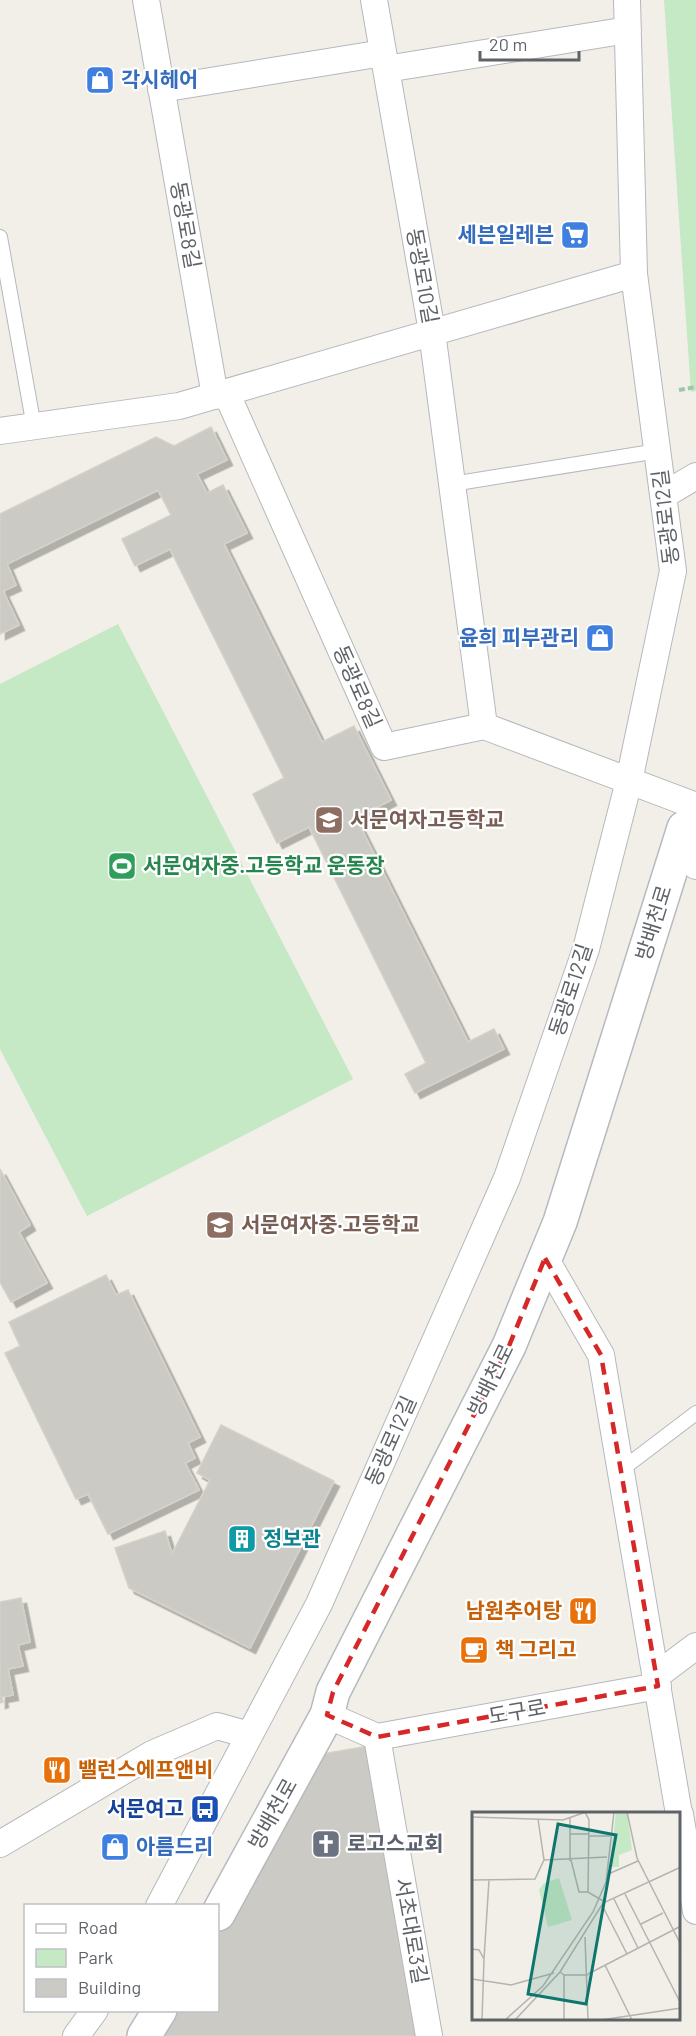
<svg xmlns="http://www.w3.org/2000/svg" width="696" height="2036" viewBox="0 0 696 2036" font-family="Barlow,'Noto Sans KR',sans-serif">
<defs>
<filter id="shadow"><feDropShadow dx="5.5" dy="5.5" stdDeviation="0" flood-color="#0004"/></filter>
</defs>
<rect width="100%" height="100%" fill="#f1efe8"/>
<path fill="#c5e8c5" d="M664,0h32v391l-5,1z
M118,624l235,455 -266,137 -87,-167v-365z"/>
<path fill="#cccac5" stroke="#d6d1c6" stroke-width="1.5" filter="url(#shadow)" d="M211,427l16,33 -30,14 10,19 16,-8 24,48 -23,11 98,198 32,-16 37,74 -35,18 112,224 26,-13 10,20 -89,44 -10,-19 21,-11 -117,-236 -32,16 -24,-49 31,-16 -114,-229 -35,17 -13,-27 49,-24 -13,-25 -151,74 9,21 -13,6 16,34 -19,9v-120l156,-77 18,9z
M0,1169l30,56 -11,7 28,51 -36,19 -11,-20z
M106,1275l10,20 12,-5 72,147 -12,6 7,15 -10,5 14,27 -91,44 -20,-40 -12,5 -71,-146 15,-7 -11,-24z
M221,1425l113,56 -84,167 -121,-60 -14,-40 50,-17 7,23 38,-74 -13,-7z
M21,1598l9,44 -12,3 5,21 -15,3 5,26 -11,2 1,5 -3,1v-101z
M368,1746l51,290h-259l14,-26h44v-77l99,-178z"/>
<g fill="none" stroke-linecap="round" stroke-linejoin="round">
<g stroke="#b5b8bc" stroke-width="16">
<path id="lane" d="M0,237l34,190
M452,484l206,-33
M621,1470l75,-57"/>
</g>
<g stroke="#b5b8bc" stroke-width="28">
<path id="street" d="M146,0l69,396
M374,0l58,332 52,394
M386,69l242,-39
M161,89l222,-36
M226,392l158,355 100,-21 212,80
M0,431l179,-25 455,-132
M664,495l32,-19
M679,843l17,23
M545,1258l56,97 78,459
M656,1676l40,-30
M327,1715l50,22 52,299
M377,1737l281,-51
M680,1814l16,97
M0,1844l152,-90 65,-28 32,9
M159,1906l160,-302 188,-426 79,-229 43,-168 44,-210 -39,-297 -7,-274
M76,2036l19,-26"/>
</g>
<g stroke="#b6babf" stroke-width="36">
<path id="secondary" d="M218,1914l109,-199 6,-23 176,-346 51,-124 124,-394 12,-8
M144,2036l16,-26"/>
</g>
<path stroke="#9cc7a9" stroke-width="4" stroke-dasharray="6 3" stroke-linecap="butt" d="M679,390l17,-3"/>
<use href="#lane" stroke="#fff" stroke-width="14"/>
<use href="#street" stroke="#fff" stroke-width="26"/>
<use href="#secondary" stroke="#fff" stroke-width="33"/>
</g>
<path fill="none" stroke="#d62828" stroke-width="4.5" stroke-dasharray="12 8" stroke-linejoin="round" d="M545,1258l56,97 57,331 -281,51 -50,-22 6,-23 176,-346z"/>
<defs>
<g id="shop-square" transform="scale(1.5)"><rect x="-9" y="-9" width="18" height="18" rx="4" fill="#3f7fe0" stroke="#fff"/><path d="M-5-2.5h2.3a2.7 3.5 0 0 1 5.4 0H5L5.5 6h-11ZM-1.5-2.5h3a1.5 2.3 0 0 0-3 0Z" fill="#fff"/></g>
<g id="supermarket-square" transform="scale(1.5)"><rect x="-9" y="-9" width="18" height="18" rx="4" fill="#3f7fe0" stroke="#fff"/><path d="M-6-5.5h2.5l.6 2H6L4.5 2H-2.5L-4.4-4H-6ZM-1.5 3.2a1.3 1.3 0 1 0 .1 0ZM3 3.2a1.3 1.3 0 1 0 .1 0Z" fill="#fff"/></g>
<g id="school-square" transform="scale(1.5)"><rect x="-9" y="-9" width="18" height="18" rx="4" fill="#8d6e63" stroke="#fff"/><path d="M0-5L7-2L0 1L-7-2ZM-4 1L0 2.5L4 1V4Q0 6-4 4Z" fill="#fff"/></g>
<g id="stadium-square" transform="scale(1.5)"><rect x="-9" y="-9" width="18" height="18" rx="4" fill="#2e9e5b" stroke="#fff"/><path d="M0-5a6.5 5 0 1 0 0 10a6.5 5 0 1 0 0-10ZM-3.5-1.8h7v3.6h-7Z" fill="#fff"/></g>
<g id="building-square" transform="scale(1.5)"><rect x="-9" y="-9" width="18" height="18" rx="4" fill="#0f9aa8" stroke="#fff"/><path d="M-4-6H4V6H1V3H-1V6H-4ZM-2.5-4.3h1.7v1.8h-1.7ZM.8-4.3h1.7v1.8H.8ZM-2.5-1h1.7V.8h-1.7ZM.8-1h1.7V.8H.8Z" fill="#fff"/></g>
<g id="restaurant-square" transform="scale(1.5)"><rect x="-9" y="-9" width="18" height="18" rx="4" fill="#e8710a" stroke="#fff"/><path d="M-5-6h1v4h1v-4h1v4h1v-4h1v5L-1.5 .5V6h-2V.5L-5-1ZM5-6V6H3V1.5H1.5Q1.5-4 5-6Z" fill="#fff"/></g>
<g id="cafe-square" transform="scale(1.5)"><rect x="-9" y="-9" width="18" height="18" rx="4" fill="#e8710a" stroke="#fff"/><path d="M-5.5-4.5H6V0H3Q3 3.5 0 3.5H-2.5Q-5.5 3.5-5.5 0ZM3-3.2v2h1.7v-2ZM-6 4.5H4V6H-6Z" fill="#fff"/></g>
<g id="bus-square" transform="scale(1.5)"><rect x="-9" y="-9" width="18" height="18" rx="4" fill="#1a4fb4" stroke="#fff"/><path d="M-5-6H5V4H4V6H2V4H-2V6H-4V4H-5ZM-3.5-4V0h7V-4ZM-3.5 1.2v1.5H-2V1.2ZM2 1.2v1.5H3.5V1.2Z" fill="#fff"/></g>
<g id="church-square" transform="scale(1.5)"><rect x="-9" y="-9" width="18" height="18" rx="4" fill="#6b7280" stroke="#fff"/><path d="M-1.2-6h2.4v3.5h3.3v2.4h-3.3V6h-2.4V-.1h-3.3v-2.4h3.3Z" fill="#fff"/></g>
</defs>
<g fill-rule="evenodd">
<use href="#shop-square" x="100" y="80"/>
<use href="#supermarket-square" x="575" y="235"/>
<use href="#shop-square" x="600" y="638"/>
<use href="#school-square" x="329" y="820"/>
<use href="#stadium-square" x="122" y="866"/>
<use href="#school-square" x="220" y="1225"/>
<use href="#building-square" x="242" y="1539"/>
<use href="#restaurant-square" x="583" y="1611"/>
<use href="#cafe-square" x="474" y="1650"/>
<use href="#restaurant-square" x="57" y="1770"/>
<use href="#bus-square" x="205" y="1809"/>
<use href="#church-square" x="326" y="1844"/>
<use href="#shop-square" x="115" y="1847"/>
</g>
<g text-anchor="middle" stroke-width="4.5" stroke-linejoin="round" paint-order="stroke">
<g font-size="21" font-weight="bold" fill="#366cbe" stroke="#fff" text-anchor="start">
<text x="121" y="87">각시헤어</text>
<text x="554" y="242" text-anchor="end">세븐일레븐</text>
<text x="579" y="645" text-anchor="end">윤희 피부관리</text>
<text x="136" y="1854">아름드리</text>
</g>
<g font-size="21" fill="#5f6368" stroke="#fff">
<text transform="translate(185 225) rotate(80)" y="7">동광로8길</text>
<text transform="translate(422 276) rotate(80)" y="7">동광로10길</text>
<text transform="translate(666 517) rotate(-97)" y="7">동광로12길</text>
<text transform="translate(357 687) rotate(66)" y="7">동광로8길</text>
<text transform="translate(654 923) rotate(-73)" y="7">방배천로</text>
<text transform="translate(571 990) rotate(-72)" y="7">동광로12길</text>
<text transform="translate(491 1380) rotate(-64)" y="7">방배천로</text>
<text transform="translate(391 1441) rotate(-66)" y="7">동광로12길</text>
<text transform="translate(517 1712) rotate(-10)" y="7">도구로</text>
<text transform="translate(273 1814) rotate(-61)" y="7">방배천로</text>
<text transform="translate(411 1931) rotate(80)" y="7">서초대로3길</text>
</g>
<g font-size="21" font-weight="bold" fill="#785e54" stroke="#fff" text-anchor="start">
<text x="350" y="827">서문여자고등학교</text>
<text x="241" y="1232">서문여자중·고등학교</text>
</g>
<g font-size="21" font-weight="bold" fill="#27864d" stroke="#fff" text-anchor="start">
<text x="143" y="873">서문여자중.고등학교 운동장</text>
</g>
<g font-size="21" font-weight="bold" fill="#0d838f" stroke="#fff" text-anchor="start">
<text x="263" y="1546">정보관</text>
</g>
<g font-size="21" font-weight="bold" fill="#c56008" stroke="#fff" text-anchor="start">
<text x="562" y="1618" text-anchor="end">남원추어탕</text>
<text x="495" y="1657">책 그리고</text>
<text x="78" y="1777">밸런스에프앤비</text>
</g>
<g font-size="21" font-weight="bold" fill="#164399" stroke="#fff" text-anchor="end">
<text x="184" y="1816">서문여고</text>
</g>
<g font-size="21" font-weight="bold" fill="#5b616d" stroke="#fff" text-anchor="start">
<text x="347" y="1851">로고스교회</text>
</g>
</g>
<g transform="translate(472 1812)">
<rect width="208" height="208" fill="#f1efe8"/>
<path d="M144,0h11l5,38 -13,5v12h-9zM87,66l13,42 -24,7 -9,-37 5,-7z" fill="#c5e8c5"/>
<path fill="none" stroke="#b3b3b1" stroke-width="1.5" d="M113,0l4,8 -1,72M155,0l10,46 44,87M0,5l91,3 23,-8M98,22h19M117,24h21M72,48l63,-3M99,48l8,32h9l17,10M98,49v-44M134,63l32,-14M0,68l63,-1 9,-19 -6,-41M153,82l56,110M142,87l24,49M130,93l25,49M169,112l22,-11M113,125l3,83M0,137l7,1 5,9 -2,61M12,147l5,-79M133,153l27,55M88,160l4,3v45M116,162l93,-48M92,163h24M0,167l39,6 43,-12M33,208l38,-34 50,-74 13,-30 8,-70M43,208l45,-48 43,-69 78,-36M129,208l80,-12"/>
<path fill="#0f766e" fill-opacity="0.15" stroke="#0f766e" stroke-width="3" d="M86,12l58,11 -30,169 -58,-10z"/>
<rect width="208" height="208" fill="none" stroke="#5f6368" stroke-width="3"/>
</g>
<rect x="24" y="1904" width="195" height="108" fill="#ffffff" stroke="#bfc1c3" stroke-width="1.5"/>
<rect x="36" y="1924" width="30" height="9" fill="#ffffff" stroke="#bfc1c3" stroke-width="1.5"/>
<text x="78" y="1934" font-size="18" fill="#5f6368">Road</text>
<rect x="36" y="1949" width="30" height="18" fill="#c5e8c5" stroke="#bfc1c3" stroke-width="1.5"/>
<text x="78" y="1964" font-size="18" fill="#5f6368">Park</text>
<rect x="36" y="1979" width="30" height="18" fill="#cccac5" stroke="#bfc1c3" stroke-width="1.5"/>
<text x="78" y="1994" font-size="18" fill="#5f6368">Building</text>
<path d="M480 51v9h99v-9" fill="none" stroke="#5f6368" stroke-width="3"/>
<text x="489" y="51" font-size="18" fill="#5f6368" stroke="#ffffff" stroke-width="4.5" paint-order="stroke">20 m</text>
</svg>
